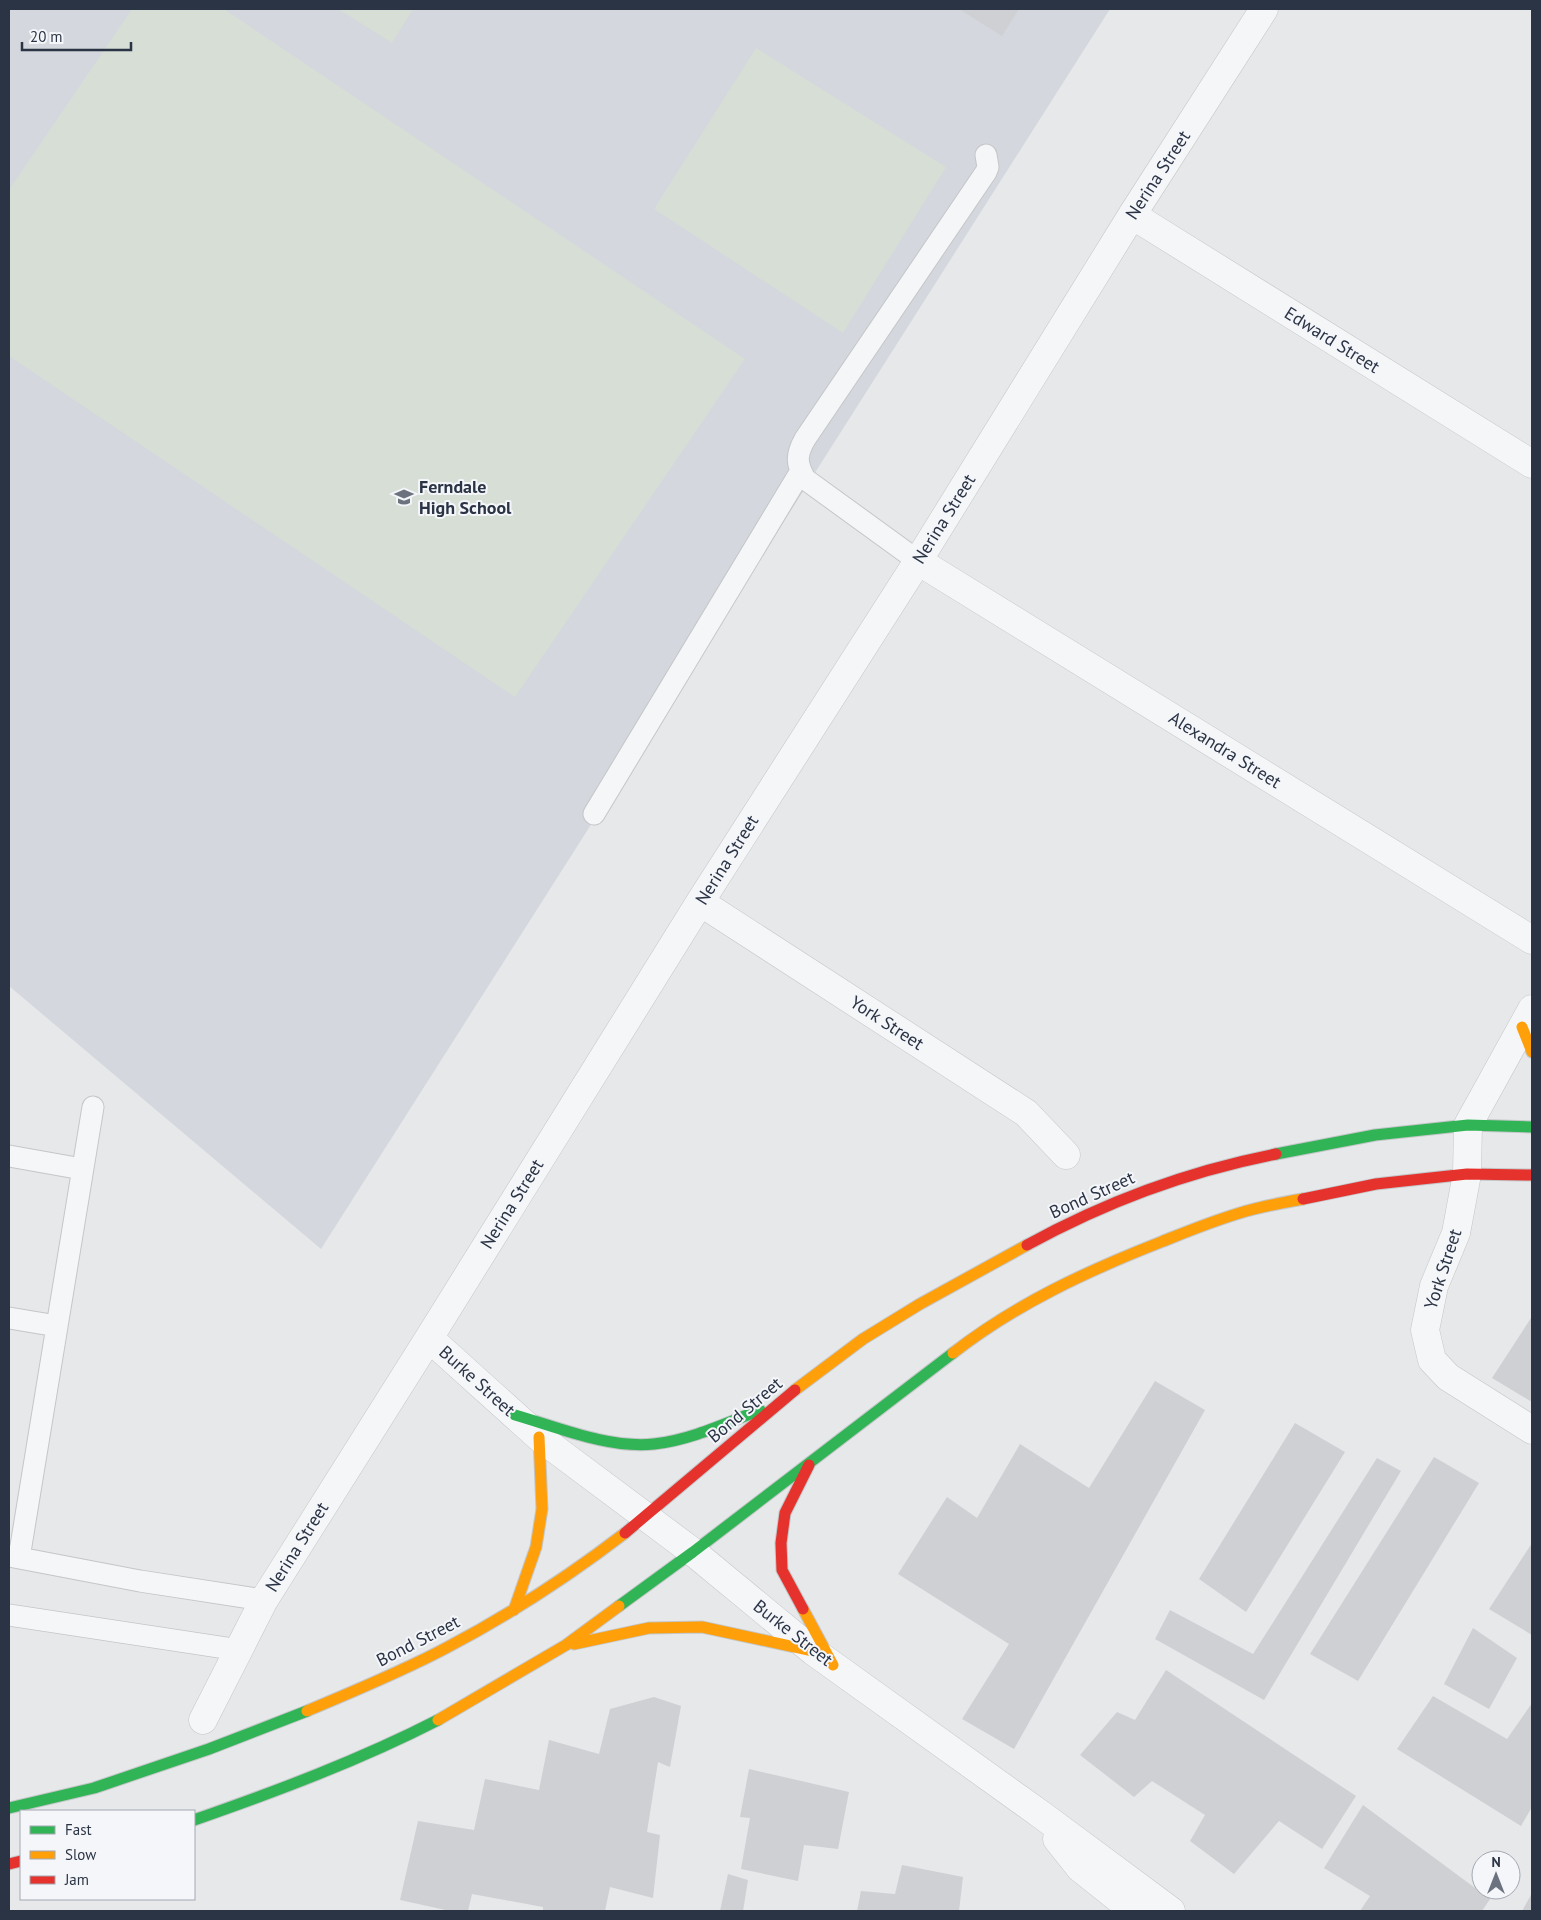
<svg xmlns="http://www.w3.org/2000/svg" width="1541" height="1920" viewBox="0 0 1541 1920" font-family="'PT Sans',sans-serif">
<rect width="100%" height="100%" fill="#e6e8ea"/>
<path fill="#d4d7dd" d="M9,9h1101l-789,1240 -312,-263z"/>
<path fill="#d6ded6" d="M132,9h92l521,350 -230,338 -506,-341v-166z
M338,9h75l-21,34z
M756,48l190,119 -103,166 -189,-124z"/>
<path fill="#ced0d3" d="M959,9h60l-17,27z
M1531,1318l1,1v83l-40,-24z
M1155,1381l50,29 -191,339 -52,-30 47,-75 -111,-70 49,-77 30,21 43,-74 69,44z
M1295,1423l50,29 -99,160 -47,-33z
M1434,1457l45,26 -121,198 -48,-27z
M1377,1458l24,13 -137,229 -109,-61 15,-29 83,44z
M1532,1543v92l-43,-26z
M1473,1628l44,30 -28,51 -45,-25z
M1166,1670l190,126 -34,53 -43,-28 -45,53 -44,-33 15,-26 -53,-34 -18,16 -54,-42 37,-43 18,8z
M1433,1696l74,43 25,-36v104l-11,19 -124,-77z
M654,1697l27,9 -11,61 -12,-5 -11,70 13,3 -7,63 -43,-11 -5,24h-62v-4l-71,-13 -4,17h-18l-50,-11 18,-79 56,9 11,-51 54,11 10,-50 50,14 11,-45z
M749,1769l100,23 -11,57 -34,-4 -6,36 -57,-12 9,-51 -10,-1z
M1363,1805l127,94 -8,12h-122l10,-15 -46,-28z
M902,1865l61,12 -4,34h-102l4,-20 34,3z
M728,1874l20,6 -5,31h-23z
M1532,1893v18h-10z"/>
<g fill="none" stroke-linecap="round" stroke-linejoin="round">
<g stroke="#c4c6c8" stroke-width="23">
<path id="lane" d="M918,561l-113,-82c-9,-16 -9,-24 0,-40l181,-267 2,-5 -2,-12
M594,814l207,-343
M9,1156l73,13
M9,1318l48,8
M9,1556l131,25 124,19
M19,1558l74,-451
M9,1615l230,35"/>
</g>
<g stroke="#c4c6c8" stroke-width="29">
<path id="street" d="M1132,215l400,249
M918,561l614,379
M700,902l326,211 40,42
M1532,1009l-64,116 -1,49 -11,59 -22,53 -9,44 7,30 16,17 84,53
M429,1338l110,99 154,115 120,99 230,165 128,95
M203,1720l61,-120 165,-262 271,-436 218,-341 214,-346 132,-206
M1057,1839l23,29 54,43"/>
</g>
<g stroke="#c4c6c8" stroke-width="13">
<path id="fast" d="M1276,1154l99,-19 93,-10 64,2
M515,1415c42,12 94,34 139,29 37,-4 72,-21 106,-34
M619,1606l74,-54 260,-199
M9,1808l85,-20 115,-39 98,-38
M194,1820c83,-29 166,-60 244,-100"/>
</g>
<g stroke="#c4c6c8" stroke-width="13">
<path id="slow" d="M1522,1027l10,25
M953,1353c63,-49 134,-82 208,-111 30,-12 61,-25 93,-33 16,-4 32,-7 49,-10
M795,1390l68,-51 57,-35 107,-59
M803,1609l30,56
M514,1610l22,-63 6,-38 -3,-72
M574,1644l75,-16 53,-1 111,24
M307,1711c47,-20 94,-39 139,-63 63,-33 123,-72 179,-115
M438,1720l128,-75 53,-39"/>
</g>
<g stroke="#c4c6c8" stroke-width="13">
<path id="jam" d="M1303,1199l73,-15 91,-10 65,1
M1027,1245c78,-43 162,-74 249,-91
M625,1533l170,-143
M803,1609l-21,-39 -1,-27 4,-30 24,-48
M9,1864l12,-3"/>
</g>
<use href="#lane" stroke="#f5f6f7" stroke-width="21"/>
<use href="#street" stroke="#f5f6f7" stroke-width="28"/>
<use href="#fast" stroke="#30b455" stroke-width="11"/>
<use href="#slow" stroke="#ff9f0a" stroke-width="11"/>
<use href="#jam" stroke="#e5322d" stroke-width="11"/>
</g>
<defs>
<g id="school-bare" transform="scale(1.5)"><path d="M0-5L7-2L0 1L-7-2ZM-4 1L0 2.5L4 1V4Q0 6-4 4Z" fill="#6c737f" stroke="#f4f6f9" stroke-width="2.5" paint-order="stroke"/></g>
</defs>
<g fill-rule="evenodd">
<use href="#school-bare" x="404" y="497"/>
</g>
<g text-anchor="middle" stroke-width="4" stroke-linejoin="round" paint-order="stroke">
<g font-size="18" fill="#2b3445" stroke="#f4f6f9">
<text transform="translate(1158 175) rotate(-57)" y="6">Nerina Street</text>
<text transform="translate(1332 340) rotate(32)" y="6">Edward Street</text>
<text transform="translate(944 519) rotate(-58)" y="6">Nerina Street</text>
<text transform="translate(1225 750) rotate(32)" y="6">Alexandra Street</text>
<text transform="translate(727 860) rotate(-58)" y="6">Nerina Street</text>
<text transform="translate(887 1023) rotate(33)" y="6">York Street</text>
<text transform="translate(1092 1195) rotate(-24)" y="6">Bond Street</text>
<text transform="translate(512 1204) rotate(-58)" y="6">Nerina Street</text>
<text transform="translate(1443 1269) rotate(-72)" y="6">York Street</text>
<text transform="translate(477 1381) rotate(42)" y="6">Burke Street</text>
<text transform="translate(745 1410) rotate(-40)" y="6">Bond Street</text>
<text transform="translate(297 1547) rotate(-58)" y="6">Nerina Street</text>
<text transform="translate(793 1633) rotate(38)" y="6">Burke Street</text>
<text transform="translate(418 1641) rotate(-27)" y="6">Bond Street</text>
</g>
<g font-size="18" font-weight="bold" fill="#2b3445" stroke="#f4f6f9" text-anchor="start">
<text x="419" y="493">Ferndale<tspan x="419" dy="21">High School</tspan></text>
</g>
</g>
<rect width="1541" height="1920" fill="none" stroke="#2b3445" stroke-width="20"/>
<rect x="20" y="1810" width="175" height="90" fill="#f4f6f9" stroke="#a4a8b1"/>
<rect x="30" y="1826" width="25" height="8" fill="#30b455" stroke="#a4a8b1"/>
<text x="65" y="1835" font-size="15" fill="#2b3445">Fast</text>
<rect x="30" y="1851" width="25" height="8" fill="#ff9f0a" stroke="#a4a8b1"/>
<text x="65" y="1860" font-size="15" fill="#2b3445">Slow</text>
<rect x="30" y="1876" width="25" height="8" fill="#e5322d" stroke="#a4a8b1"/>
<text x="65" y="1885" font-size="15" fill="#2b3445">Jam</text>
<g transform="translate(1496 1875)"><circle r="24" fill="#f4f6f9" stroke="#a4a8b1"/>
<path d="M0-4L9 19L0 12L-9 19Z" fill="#6c737f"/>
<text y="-8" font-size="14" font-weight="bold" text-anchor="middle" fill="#2b3445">N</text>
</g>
<path d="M22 42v8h109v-8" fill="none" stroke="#2b3445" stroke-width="2.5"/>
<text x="30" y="42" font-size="15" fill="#2b3445" stroke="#f4f6f9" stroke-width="4" paint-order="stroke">20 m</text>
</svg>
